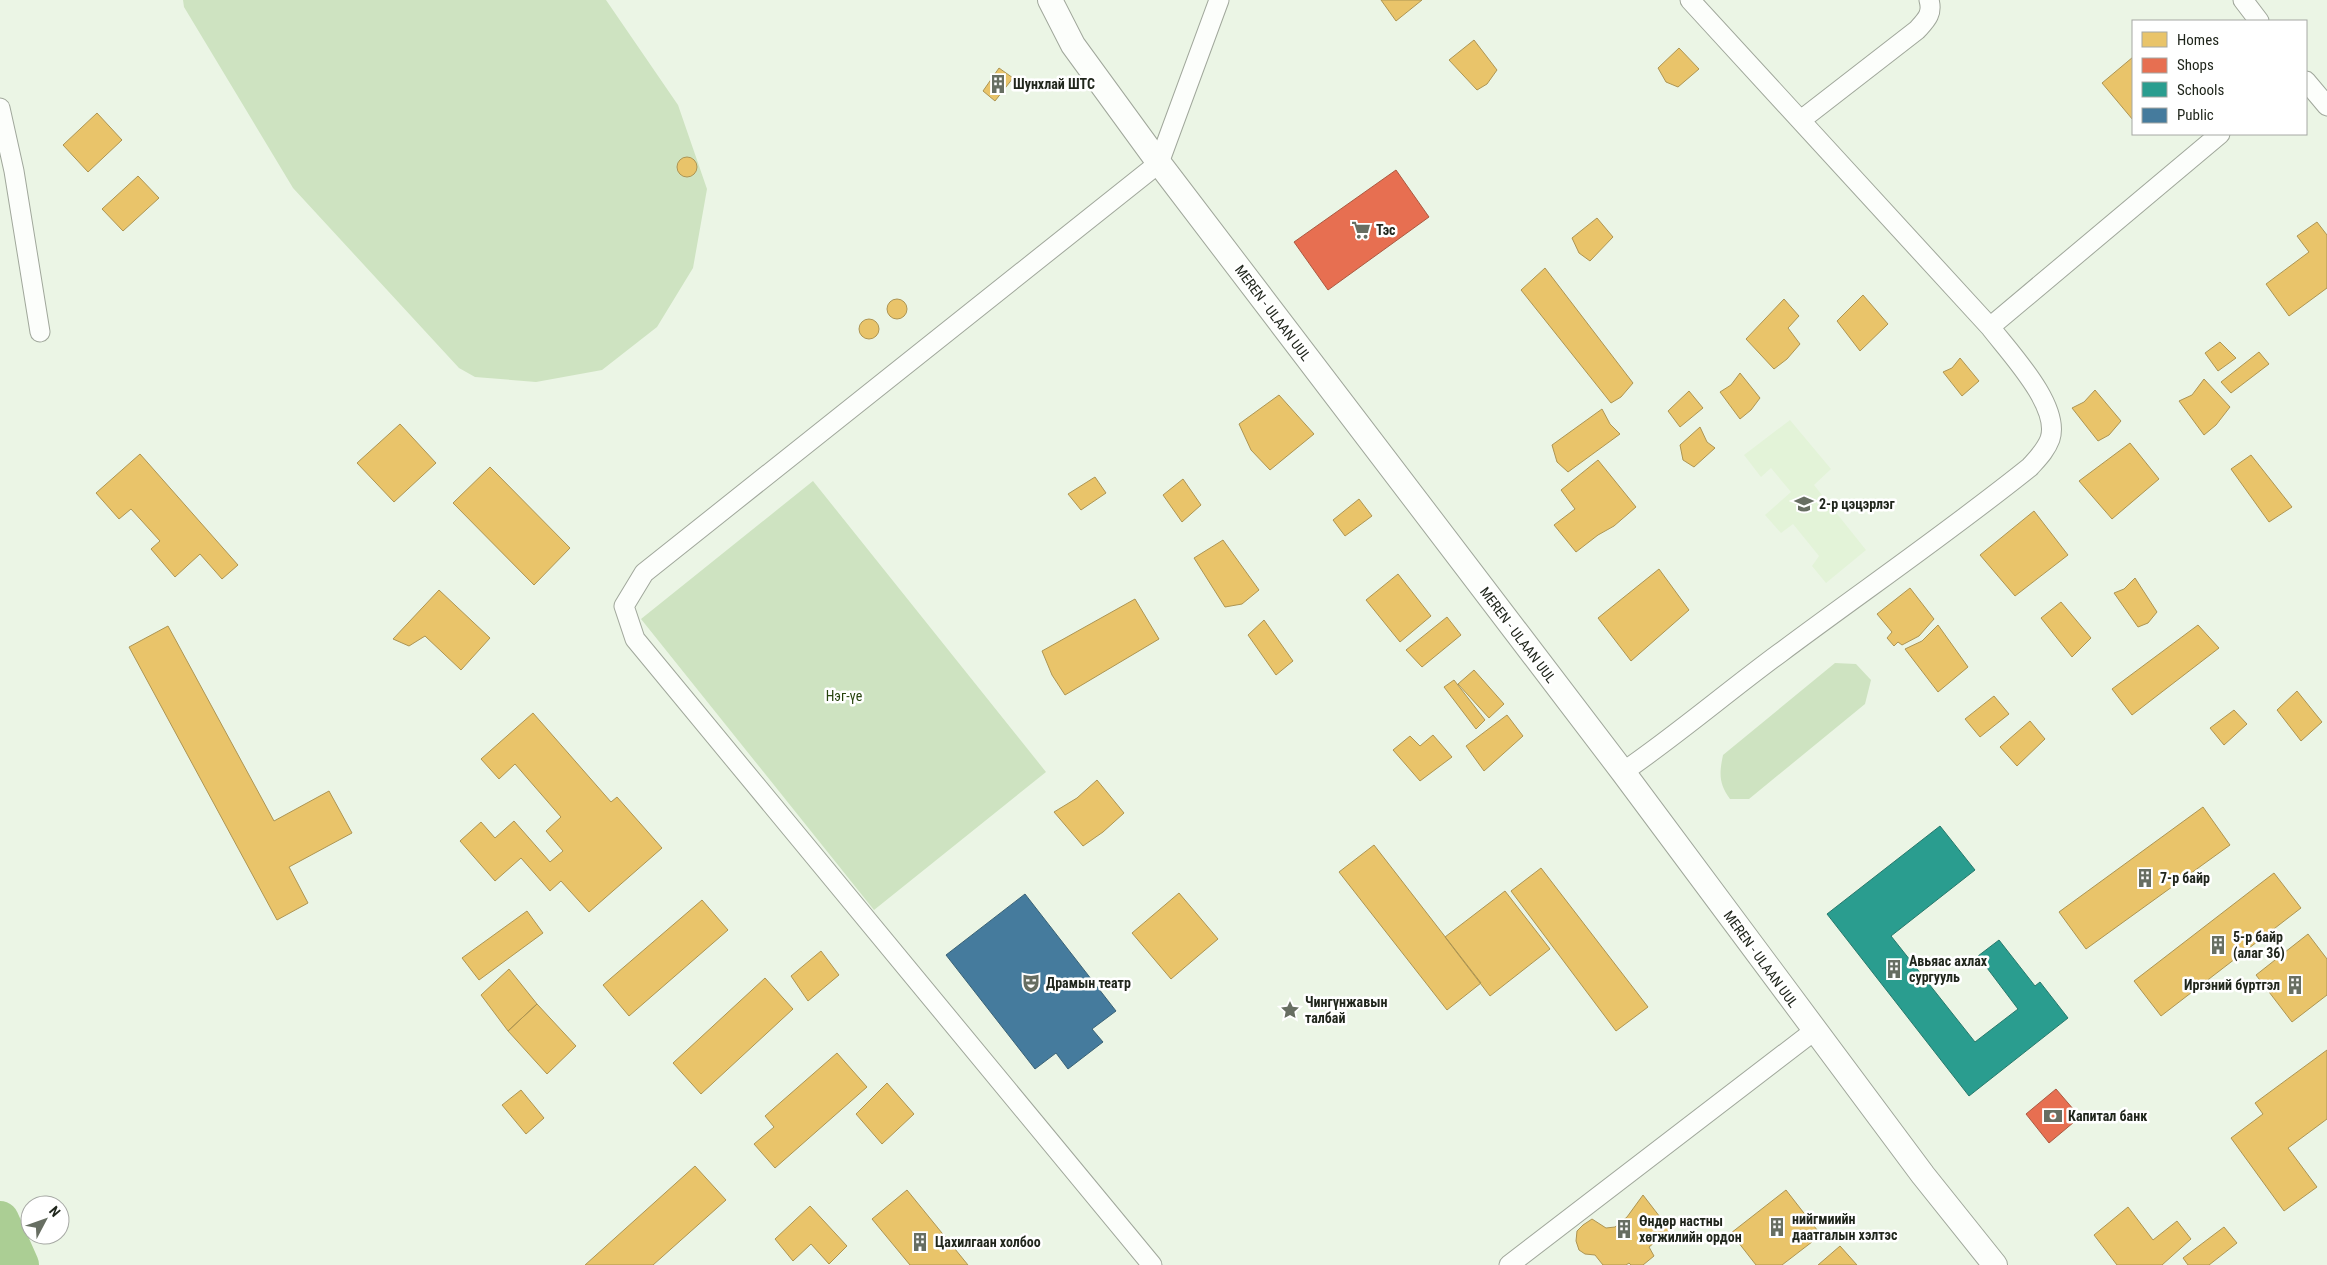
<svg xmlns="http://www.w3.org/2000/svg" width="2327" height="1265" viewBox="0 0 2327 1265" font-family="'Roboto Condensed',sans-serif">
<rect width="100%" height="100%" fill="#ebf5e5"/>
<path fill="#e3f3d8" d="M1790,420l41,49 -17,16 52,65 -40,33 -14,-17 7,-10 -26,-32 -12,9 -16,-18 26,-23 -20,-24 -10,9 -17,-22z"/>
<path fill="#cee3c1" d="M183,0h423l72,105 29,84 -14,79 -36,59 -55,43 -66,12 -61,-5 -16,-9 -166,-180 -109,-181z
M813,481l233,291 -172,138 -233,-291z
M1835,663l21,1 15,16 -6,24 -116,95h-19c-11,-15 -11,-25 -7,-44z"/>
<path fill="#e9c46a" stroke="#ad9553" d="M1381,0h41l-26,21z
M1474,40l23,30 -10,14 -10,6 -28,-30z
M1679,48l20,21 -21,18 -12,-5 -8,-14z
M2133,57v63l-31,-37z
M999,68l14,10 -18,23 -12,-10z
M97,113l25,27 -34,32 -25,-27z
M677 167a10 10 0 1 1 20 0a10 10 0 1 1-20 0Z
M138,176l21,22 -36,33 -21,-22z
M1597,218l16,19 -23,24 -11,-8 -7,-15z
M2317,222l10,13v53l-38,28 -23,-32 43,-32 -12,-16z
M1545,268l88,115 -12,14 -10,6 -90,-113z
M1863,295l25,29 -28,27 -23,-30z
M887 309a10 10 0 1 1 20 0a10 10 0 1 1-20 0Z
M1784,299l15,17 -11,12 12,16 -13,15 -13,10 -28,-30z
M859 329a10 10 0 1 1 20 0a10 10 0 1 1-20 0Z
M2220,342l16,16 -18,13 -13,-18z
M2259,352l10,12 -38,29 -10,-11z
M1960,358l19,23 -17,15 -19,-24 9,-4z
M1740,373l20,25 -9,12 -11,9 -20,-27 11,-7z
M2204,379l26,28 -14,18 -12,10 -25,-34 13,-6z
M2095,390l26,31 -12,14 -11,6 -26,-33 12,-6z
M1689,391l14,17 -23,19 -12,-16z
M1279,395l35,39 -44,36 -19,-20 -12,-26z
M1602,409l8,15 10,10 -52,38 -11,-10 -5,-17z
M400,424l36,39 -42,39 -37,-39z
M1700,427l7,15 8,6 -21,19 -11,-7 -3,-15z
M2130,443l29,36 -47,40 -33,-38z
M140,454l98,111 -16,14 -22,-25 -25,23 -24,-28 9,-8 -29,-32 -12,10 -23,-26z
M2251,455l41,52 -23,15 -38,-53z
M1598,460l38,47 -22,19 -16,9 -22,17 -22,-27 21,-16 -14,-19z
M490,467l80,81 -36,37 -81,-82z
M1095,477l11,16 -25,17 -13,-16z
M1183,479l18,26 -19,17 -19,-27z
M1359,499l13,17 -27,20 -12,-16z
M2034,511l34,44 -53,41 -35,-41z
M1223,540l36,50 -17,14 -17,3 -31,-49z
M1659,569l30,41 -58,51 -33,-43z
M1398,574l33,42 -31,26 -34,-42z
M2135,578l22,34 -9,11 -10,4 -24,-34 10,-4z
M1910,588l24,31 -15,17 -17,9 -4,-3 -4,4 -7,-8 5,-6 -15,-18z
M439,590l51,48 -29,32 -36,-34 -16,10 -16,-7z
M1135,599l24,40 -94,56 -13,-20 -10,-24z
M2061,602l30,36 -19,19 -31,-39z
M1447,617l14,18 -39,32 -16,-17z
M1264,620l29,41 -17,14 -28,-40z
M1938,625l30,42 -30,25 -33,-43 17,-8z
M2198,625l21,23 -87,67 -20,-26z
M168,626l106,195 55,-30 23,42 -63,34 19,36 -31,17 -148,-273z
M1474,670l30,34 -15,14 -31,-34z
M1454,680l31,40 -9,9 -32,-42z
M2297,691l25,31 -21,19 -24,-31z
M1994,696l15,18 -29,23 -15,-18z
M2234,710l13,14 -23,21 -14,-17z
M533,713l78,89 6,-5 45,51 -73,64 -28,-31 -11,10 -29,-33 -26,23 -35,-40 21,-19 14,16 19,-17 36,41 13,-11 -17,-20 15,-14 -46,-53 -16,15 -18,-20z
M1507,715l16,21 -39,35 -18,-25z
M2030,721l15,18 -28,27 -17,-19z
M1433,735l19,22 -32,24 -27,-31 17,-14 10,10z
M1097,780l27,33 -21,19 -20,14 -29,-34 23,-14z
M2203,807l27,38 -144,104 -27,-37z
M1374,845l107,138 -34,27 -108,-138z
M1541,868l107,139 -32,24 -105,-140z
M2274,873l27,35 -140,108 -27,-35z
M1505,891l45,58 -60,47 -45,-59z
M1179,893l39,46 -47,40 -39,-46z
M702,900l26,30 -99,86 -26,-31z
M527,911l16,22 -64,47 -17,-22z
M2308,934l19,25v36l-35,27 -36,-47z
M821,951l18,24 -31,26 -17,-25z
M509,969l28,35 -29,27 -27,-36z
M765,978l28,31 -92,85 -28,-31z
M537,1004l39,42 -29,28 -39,-43z
M2327,1050v69l-39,29 29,39 -33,24 -53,-73 32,-24 -8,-11z
M837,1053l30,34 -92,81 -21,-24 20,-17 -9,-11z
M887,1083l27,31 -32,30 -26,-30z
M521,1090l23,28 -18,16 -24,-29z
M695,1166l31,34 -73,65h-68z
M907,1190l61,75h-58l-38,-46z
M1786,1190l35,45 -39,30h-26l-25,-32z
M1643,1195l27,35 -21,17 5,9 -11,9h-12l-2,-2 -3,2h-23l-8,-10 -10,-1 -6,-4 -3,-9 1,-10 6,-6 9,-6 14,9 9,-1 12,-10z
M810,1206l37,40 -18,18 -18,-20 -18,17 -18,-22z
M2128,1207l25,33 24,-19 14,18 -29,26h-45l-23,-30z
M2224,1227l13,16 -28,22h-21l-5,-7z
M1840,1246l17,19h-39z"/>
<path fill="#e76f51" stroke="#ab5941" d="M1396,170l33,47 -101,73 -34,-48z
M2056,1089l24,28 -31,26 -23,-29z"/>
<path fill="#2a9d8f" stroke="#27796c" d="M1940,826l35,44 -84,66 84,106 43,-33 -40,-53 21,-16 36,46 5,-4 28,36 -99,78 -142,-182z"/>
<path fill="#457b9d" stroke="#3a6276" d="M1025,894l91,117 -24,18 11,13 -35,27 -12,-16 -21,16 -89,-114z"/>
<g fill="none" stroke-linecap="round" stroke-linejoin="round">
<path stroke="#abce94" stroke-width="38" d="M0,1220l20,45"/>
<g stroke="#a0a79b" stroke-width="21">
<path id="minor" d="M1690,0l300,327
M2243,0l16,21
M2306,81l21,25
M0,108l14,63 26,161
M1801,120l116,-90c9,-10 16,-16 12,-30
M1623,772c54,-37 104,-80 157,-119 83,-62 169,-121 250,-186 8,-9 16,-17 20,-28 11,-33 -41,-87 -60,-112l230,-193
M1152,1265l-517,-626 -11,-33 20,-33 515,-410 60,-163
M1509,1265l305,-234"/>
</g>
<g stroke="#a0a79b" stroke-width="26">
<path id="tertiary" d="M1050,0l23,45 86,118 464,609 300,403 72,90"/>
</g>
<use href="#minor" stroke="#fcfefb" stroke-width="19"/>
<use href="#tertiary" stroke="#fcfefb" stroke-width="24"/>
</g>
<defs>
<g id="building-bare" transform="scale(1.5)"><path d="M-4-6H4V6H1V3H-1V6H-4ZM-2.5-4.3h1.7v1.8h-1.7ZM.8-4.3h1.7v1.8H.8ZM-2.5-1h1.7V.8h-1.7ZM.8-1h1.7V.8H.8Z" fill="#676e62" stroke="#fff" stroke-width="2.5" paint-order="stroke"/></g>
<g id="supermarket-bare" transform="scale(1.5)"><path d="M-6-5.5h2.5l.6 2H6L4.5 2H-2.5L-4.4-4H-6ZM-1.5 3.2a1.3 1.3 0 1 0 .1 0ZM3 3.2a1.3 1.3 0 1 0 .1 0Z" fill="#676e62" stroke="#fff" stroke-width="2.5" paint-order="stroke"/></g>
<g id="school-bare" transform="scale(1.5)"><path d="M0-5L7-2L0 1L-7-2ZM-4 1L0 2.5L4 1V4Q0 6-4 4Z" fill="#676e62" stroke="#fff" stroke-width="2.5" paint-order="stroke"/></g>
<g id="theatre-bare" transform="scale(1.5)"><path d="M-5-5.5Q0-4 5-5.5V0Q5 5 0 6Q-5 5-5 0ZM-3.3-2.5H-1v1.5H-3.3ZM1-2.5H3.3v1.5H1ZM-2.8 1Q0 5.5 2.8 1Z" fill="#676e62" stroke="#fff" stroke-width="2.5" paint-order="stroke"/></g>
<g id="sight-bare" transform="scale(1.5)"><path d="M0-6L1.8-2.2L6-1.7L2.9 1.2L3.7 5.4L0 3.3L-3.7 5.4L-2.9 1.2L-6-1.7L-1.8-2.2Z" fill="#676e62" stroke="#fff" stroke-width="2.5" paint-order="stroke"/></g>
<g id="bank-bare" transform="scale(1.5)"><path d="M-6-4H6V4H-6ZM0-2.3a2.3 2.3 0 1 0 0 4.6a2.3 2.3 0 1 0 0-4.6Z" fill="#676e62" stroke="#fff" stroke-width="2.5" paint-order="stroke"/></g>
</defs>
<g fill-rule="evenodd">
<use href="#building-bare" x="998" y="84"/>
<use href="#supermarket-bare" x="1361" y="230"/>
<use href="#school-bare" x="1804" y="504"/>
<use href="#building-bare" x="2145" y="878"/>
<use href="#building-bare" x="2218" y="945"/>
<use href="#building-bare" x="1894" y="969"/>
<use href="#theatre-bare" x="1031" y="983"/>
<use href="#building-bare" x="2295" y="985"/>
<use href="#sight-bare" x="1290" y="1010"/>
<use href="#bank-bare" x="2053" y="1116"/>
<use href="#building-bare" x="1777" y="1227"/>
<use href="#building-bare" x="1624" y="1229"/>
<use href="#building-bare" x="920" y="1242"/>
</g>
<g text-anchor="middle" stroke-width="5" stroke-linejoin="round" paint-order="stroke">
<g font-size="14" font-weight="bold" fill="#20261c" stroke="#fff" text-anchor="start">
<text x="1013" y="89">Шунхлай ШТС</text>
<text x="1376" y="235">Тэс</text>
<text x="1819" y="509">2-р цэцэрлэг</text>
<text x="2160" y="883">7-р байр</text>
<text x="2233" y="942">5-р байр<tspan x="2233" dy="16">(алаг 36)</tspan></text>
<text x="1909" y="966">Авьяас ахлах<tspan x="1909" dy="16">сургууль</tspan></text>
<text x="1046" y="988">Драмын театр</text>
<text x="2280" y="990" text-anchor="end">Иргэний бүртгэл</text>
<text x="1305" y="1007">Чингүнжавын<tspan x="1305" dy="16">талбай</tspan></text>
<text x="2068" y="1121">Капитал банк</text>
<text x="1792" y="1224">нийгмиийн<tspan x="1792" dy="16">даатгалын хэлтэс</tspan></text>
<text x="1639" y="1226">Өндөр настны<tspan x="1639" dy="16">хөгжилийн ордон</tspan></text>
<text x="935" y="1247">Цахилгаан холбоо</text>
</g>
<g font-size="14" fill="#20261c" stroke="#fff">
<text transform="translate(1273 313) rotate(53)" y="5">MEREN - ULAAN UUL</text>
<text transform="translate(1518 635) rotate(53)" y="5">MEREN - ULAAN UUL</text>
<text transform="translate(1761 959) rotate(54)" y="5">MEREN - ULAAN UUL</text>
</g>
<g font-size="14" fill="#27430d" stroke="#fff">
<text x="844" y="701">Нэг-үе</text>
</g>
</g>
<rect x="2132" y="20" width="175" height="115" fill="#ffffff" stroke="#a6a8a4"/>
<rect x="2142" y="32" width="25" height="15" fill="#e9c46a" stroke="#a6a8a4"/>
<text x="2177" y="45" font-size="15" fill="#20261c">Homes</text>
<rect x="2142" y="58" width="25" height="15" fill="#e76f51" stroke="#a6a8a4"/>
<text x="2177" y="70" font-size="15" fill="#20261c">Shops</text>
<rect x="2142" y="82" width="25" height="15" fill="#2a9d8f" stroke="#a6a8a4"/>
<text x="2177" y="95" font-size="15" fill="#20261c">Schools</text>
<rect x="2142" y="108" width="25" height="15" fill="#457b9d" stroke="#a6a8a4"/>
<text x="2177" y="120" font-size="15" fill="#20261c">Public</text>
<g transform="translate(45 1220) rotate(49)"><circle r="24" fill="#ffffff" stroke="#a6a8a4"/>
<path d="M0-4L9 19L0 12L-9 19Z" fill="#676e62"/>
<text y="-8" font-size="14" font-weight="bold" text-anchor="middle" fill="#20261c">N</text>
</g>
</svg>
